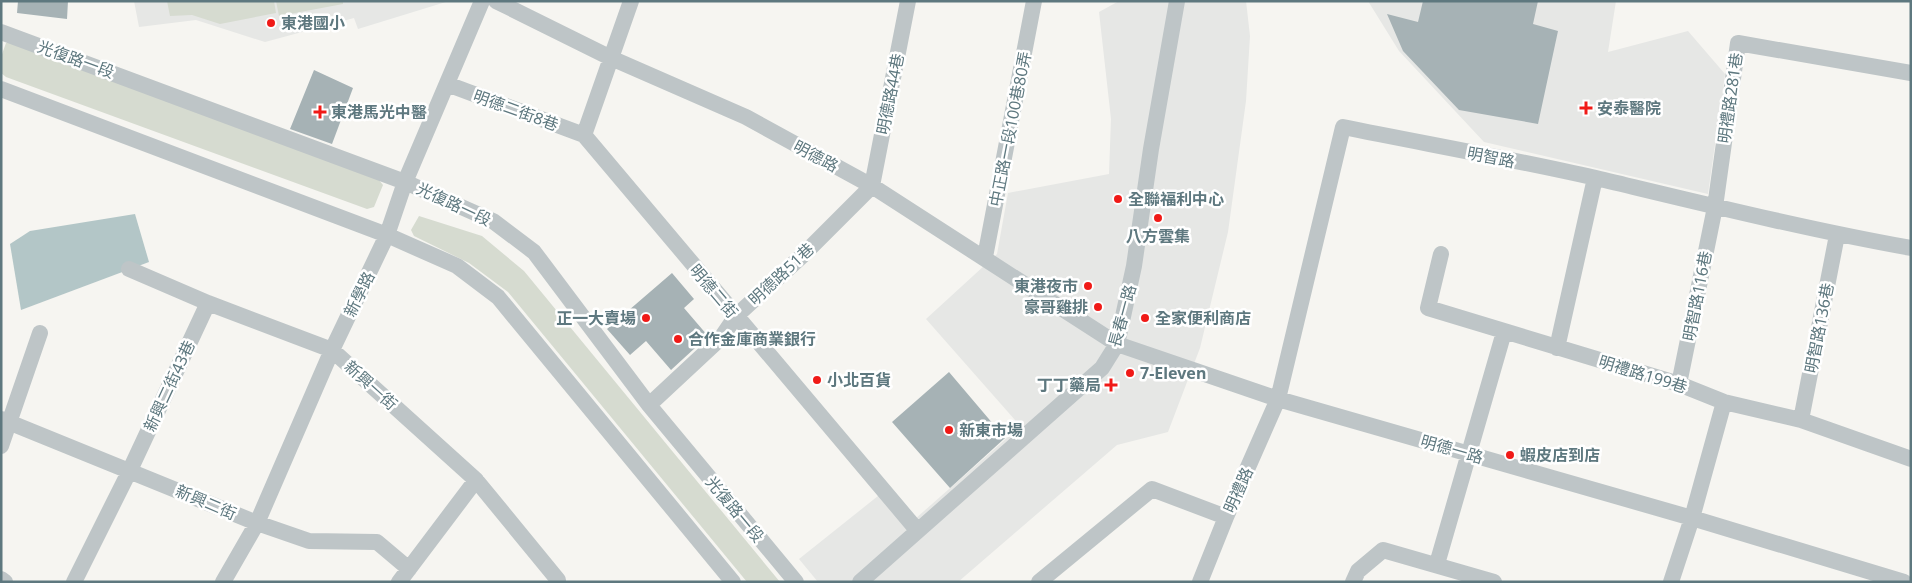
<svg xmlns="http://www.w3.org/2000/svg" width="1912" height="583" viewBox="0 0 1912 583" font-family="'Noto Sans','Noto Sans TC',sans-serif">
<rect width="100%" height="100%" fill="#f6f5f1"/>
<path fill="#e6e7e5" d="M134,1h315l-91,28 -4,-11 -89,24 -69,-22 -57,7z
M1119,1h127l4,35 -4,65 -18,131 -28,116 -32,84 -51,13 -159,137h-140l-19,-23 89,-71 27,31 93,-82 7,-17 -89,-101 71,-65 11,-61 101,-19 2,-55 -12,-107z
M1368,1h248l-8,51 80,-21 37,43 -17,120 -224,-52 -85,-91z"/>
<path fill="#d6dbd0" d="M167,1h107l2,12 -56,11 -28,-9 -22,1z
M276,1h67v3l-64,12z
M17,42l362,138 4,5 -9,22 -7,2 -361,-132 -5,-4v-16l5,-14z
M419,216l63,20 42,35 256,311h-33l-239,-290 -39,-29 -55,-27 -3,-6z"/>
<path fill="#b3c6c7" d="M135,214l14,48 -128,48 -11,-66 20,-13z"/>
<path fill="#a6b2b5" d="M18,1h50l-1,18 -50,-6z
M1423,1h115l-5,23 25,7 -20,93 -79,-14 -56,-59 -16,-37 31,8z
M314,70l39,18 -21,56 -42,-15z
M672,273l22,26 -10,9 24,28 -37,34 -25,-29 -16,14 -23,-26z
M949,372l56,66 -55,50 -58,-66z"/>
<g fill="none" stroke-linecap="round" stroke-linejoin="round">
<path stroke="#bec5c7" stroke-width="16" d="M496,1l115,57 135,59 126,69 245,158 161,55 414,119 212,64
M631,1l-47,134 333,395
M1,32l404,150 88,39 41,31 115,153 147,177
M447,84l137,51
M1,89l386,146 70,31 41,31 235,285
M1441,254l-13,54 251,76 45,18 77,18 110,39
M985,257l49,-256
M129,269l79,34 124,47 144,130 82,100
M1557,348l38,-170
M1679,384l36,-177 23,-164 173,30
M649,405l72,-67 15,-22 67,-61 69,-69 36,-185
M1,419l256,104 52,18 68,1 32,27
M1801,420l36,-185
M1,446l39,-113
M1437,564l67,-232
M1,579l4,3
M74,582l56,-112 78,-167
M223,582l34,-59 75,-173 55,-115 18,-53 77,-181
M399,582l77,-102
M860,582l242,-214 15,-24 17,-78 17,-117 26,-148
M1039,582l113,-93 74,28
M1200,582l26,-65 52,-118 65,-272c84,17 169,32 253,51 105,25 209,51 315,70
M1353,582l5,-11 25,-21 111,32
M1671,582l21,-64 32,-116"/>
</g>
<g fill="#f01a17" stroke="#fff" stroke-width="2">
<circle cx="271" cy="23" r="5"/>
<path d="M1583.5 100.5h5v5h5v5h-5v5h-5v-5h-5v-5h5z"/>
<path d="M317.5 104.5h5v5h5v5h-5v5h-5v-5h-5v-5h5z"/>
<circle cx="1118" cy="199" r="5"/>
<circle cx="1158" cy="218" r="5"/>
<circle cx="1088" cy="286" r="5"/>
<circle cx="1098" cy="307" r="5"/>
<circle cx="646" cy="318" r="5"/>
<circle cx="1145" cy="318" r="5"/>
<circle cx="678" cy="339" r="5"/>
<circle cx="1130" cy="373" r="5"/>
<circle cx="817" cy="380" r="5"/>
<path d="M1108.5 377.5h5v5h5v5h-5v5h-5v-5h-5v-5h5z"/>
<circle cx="949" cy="430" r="5"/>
<circle cx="1510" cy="455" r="5"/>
</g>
<g text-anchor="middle" stroke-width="5" stroke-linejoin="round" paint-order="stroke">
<g font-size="16" font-weight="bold" fill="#5e787f" stroke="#fff" text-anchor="start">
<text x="281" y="29">東港國小</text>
<text x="1597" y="114">安泰醫院</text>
<text x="331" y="118">東港馬光中醫</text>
<text x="1128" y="205">全聯福利中心</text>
<text x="1158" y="242" text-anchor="middle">八方雲集</text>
<text x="1078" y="292" text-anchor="end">東港夜市</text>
<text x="1088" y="313" text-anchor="end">豪哥雞排</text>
<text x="636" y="324" text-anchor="end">正一大賣場</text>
<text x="1155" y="324">全家便利商店</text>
<text x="688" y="345">合作金庫商業銀行</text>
<text x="1140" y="379">7-Eleven</text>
<text x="827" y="386">小北百貨</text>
<text x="1101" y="391" text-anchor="end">丁丁藥局</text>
<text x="959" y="436">新東市場</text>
<text x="1520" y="461">蝦皮店到店</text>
</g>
<g font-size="16" fill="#5e787f" stroke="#fff">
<text transform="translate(76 59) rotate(20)" y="6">光復路一段</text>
<text transform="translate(890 94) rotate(-79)" y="6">明德路44巷</text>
<text transform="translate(1730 98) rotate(-82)" y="6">明禮路281巷</text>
<text transform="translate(516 110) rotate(20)" y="6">明德二街8巷</text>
<text transform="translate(1010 129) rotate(-79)" y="6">中正路一段100巷80弄</text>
<text transform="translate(816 156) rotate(28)" y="6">明德路</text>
<text transform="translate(1491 157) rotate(11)" y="6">明智路</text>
<text transform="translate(454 204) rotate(25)" y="6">光復路一段</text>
<text transform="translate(781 274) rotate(-43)" y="6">明德路51巷</text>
<text transform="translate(714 291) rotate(50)" y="6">明德二街</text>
<text transform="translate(359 294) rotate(-64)" y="6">新學路</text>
<text transform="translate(1697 296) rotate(-79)" y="6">明智路116巷</text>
<text transform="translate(1122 316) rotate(-75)" y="6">長春一路</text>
<text transform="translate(1819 328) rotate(-79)" y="6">明智路136巷</text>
<text transform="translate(1643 374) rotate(17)" y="6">明禮路199巷</text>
<text transform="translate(371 385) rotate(42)" y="6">新興一街</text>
<text transform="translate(169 386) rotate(-65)" y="6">新興二街43巷</text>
<text transform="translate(1452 449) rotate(16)" y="6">明德一路</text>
<text transform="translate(1238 490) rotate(-66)" y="6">明禮路</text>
<text transform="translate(206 502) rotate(23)" y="6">新興二街</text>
<text transform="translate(735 509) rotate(50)" y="6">光復路一段</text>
</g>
</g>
<rect width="1912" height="583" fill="none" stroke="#5e787f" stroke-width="5"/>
</svg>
